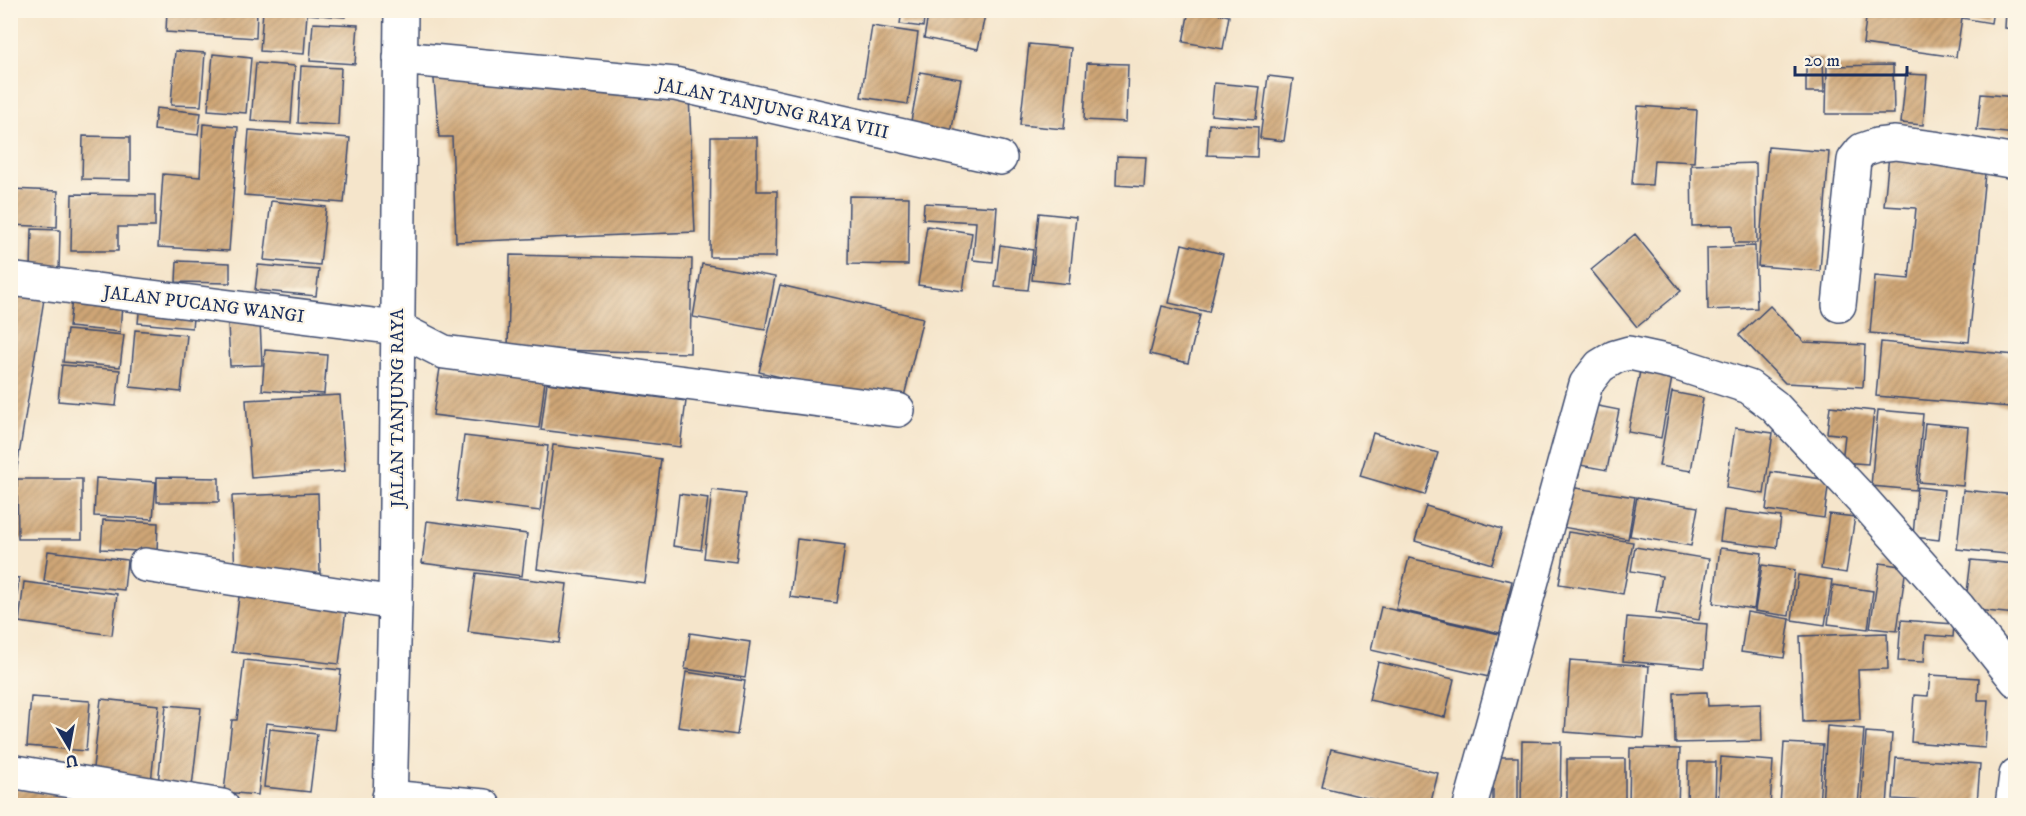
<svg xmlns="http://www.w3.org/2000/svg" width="2026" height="816" viewBox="0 0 2026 816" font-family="'IM FELL DW Pica',serif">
<defs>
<pattern id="building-hatch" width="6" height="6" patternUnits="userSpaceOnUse" patternTransform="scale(1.5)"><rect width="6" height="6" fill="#cfa676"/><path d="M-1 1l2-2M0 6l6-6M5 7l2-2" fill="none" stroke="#a78864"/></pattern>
</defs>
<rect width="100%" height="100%" fill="#fcf5e5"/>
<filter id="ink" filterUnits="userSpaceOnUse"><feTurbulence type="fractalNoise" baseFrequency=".0167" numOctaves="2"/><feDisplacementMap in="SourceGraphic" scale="12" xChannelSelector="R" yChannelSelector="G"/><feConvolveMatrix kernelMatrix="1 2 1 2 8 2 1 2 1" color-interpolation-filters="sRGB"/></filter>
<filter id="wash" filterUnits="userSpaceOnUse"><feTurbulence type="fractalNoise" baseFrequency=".008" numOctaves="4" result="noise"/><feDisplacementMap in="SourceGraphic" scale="24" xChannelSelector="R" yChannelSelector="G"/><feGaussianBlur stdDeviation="1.35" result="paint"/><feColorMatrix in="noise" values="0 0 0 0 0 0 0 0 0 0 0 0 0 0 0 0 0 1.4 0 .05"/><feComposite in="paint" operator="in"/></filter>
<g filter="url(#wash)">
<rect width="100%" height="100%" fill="#f5e5cb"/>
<g id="blocks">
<path fill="url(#building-hatch)" d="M167,10h90l-1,28 -90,-6z
M263,10h83l-1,7 -38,-3 -3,40 -44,-3z
M902,10h23l-2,17 -23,-3z
M929,10h57l-8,39 -54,-11z
M1189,10h13l27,6 -6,33 -40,-7z
M1867,10h41l52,8 1,-8h32l-2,13 -29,-5 -6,39 -93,-13z
M2006,10h10v19l-11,-1z
M313,23l45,2 -3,39 -45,-3z
M872,26l46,7 -10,71 -47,-7z
M1029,44l42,4 -7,81 -44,-4z
M175,51l30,2 -4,53 -30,-1z
M213,54l38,4 -5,55 -38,-3z
M1806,57h17l1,35h-18z
M256,63l39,3 -4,57 -40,-2z
M1087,63l41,1 -2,58 -42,-2z
M1893,65l1,49h-68l1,-48z
M301,66l40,2 -3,57 -40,-2z
M433,68l256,28 6,136 -239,10 -4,-105h-13z
M920,72l41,7 -11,60 -41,-7z
M1906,74l21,1 -4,50 -22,-2z
M1268,76l25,3 -9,62 -24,-3z
M1214,83l46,4 -4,32 -45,-4z
M1981,94l35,3v37l-39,-4z
M1638,106l59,4 -3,52 -40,-2 -2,25 -20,-1z
M156,108l45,5 -3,22 -44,-5z
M203,124l35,3 -9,124 -71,-4 5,-73 37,3z
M1209,124l49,3 -1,30 -50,-2z
M249,130l101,8 -6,65 -100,-8z
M83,136l47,1v43l-48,-1z
M711,137h46v54h20l-1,66h-66z
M1768,147l61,5 -9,119 -62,-5z
M1889,155l97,8 -17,179 -99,-9 5,-57 34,3 7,-71 -32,-2z
M1117,156l29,1 -2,30 -28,-2z
M1756,163l1,80h-23l-1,-18 -41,1 -1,-61z
M10,189l48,2 -1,36 -47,-2z
M72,194l83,1v32h-37v24h-47z
M849,196l60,1 -1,68 -60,-1z
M271,201l55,6 -6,58 -56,-5z
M924,203l73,4 -4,55 -20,-2 3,-38 -53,-3z
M1039,213l37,4 -7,67 -37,-4z
M927,226l45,7 -9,58 -45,-6z
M32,229l28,1 -1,42 -28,-1z
M1635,234l46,57 -44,36 -46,-57z
M1182,244l41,10 -14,58 -40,-9z
M1000,245l33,5 -5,40 -33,-3z
M1755,246l2,62 -49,2 -1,-62z
M510,255l182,4 -2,94 -182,-4z
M177,261l53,2v20l-54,-1z
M702,264l73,13 -10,53 -72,-13z
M258,265l61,5 -3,26 -61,-6z
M780,285l143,33 -21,87 -143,-33z
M10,294l34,5 -32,200h-2z
M72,299l50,4 -2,29 -51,-5z
M140,304l54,5 -2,19 -54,-5z
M1162,306l38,9 -12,48 -38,-9z
M1770,306l34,36 61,3 -2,42 -78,-4 -46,-48z
M260,322l2,43 -32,1 -2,-43z
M67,330l57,5 -4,32 -57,-5z
M135,330l52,5 -6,57 -51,-5z
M1881,342l134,13 -5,52 -134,-11z
M265,350l62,5 -3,39 -62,-4z
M62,365l58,5 -4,36 -58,-5z
M1641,366l32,6 -12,66 -33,-6z
M440,368l105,13 -6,47 -106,-13z
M547,383l139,18 -6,46 -139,-17z
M1672,392l31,6 -12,73 -32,-5z
M340,395l5,76 -94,7 -5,-78z
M1593,405l26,5 -12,60 -38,-7z
M1830,406l44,5 -6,53 -26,-2 3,-27 -18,-2z
M1878,410l45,4 -7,76 -45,-4z
M1925,423l43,4 -5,59 -44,-4z
M1735,428l38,5 -9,61 -38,-6z
M1373,433l65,20 -13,42 -65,-19z
M464,436l84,10 -8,65 -84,-10z
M553,445l108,14 -16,124 -108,-14z
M1771,472l58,8 -5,38 -58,-8z
M157,477l62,1v24h-62z
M96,478l60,4 -3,37 -59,-3z
M17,479h65v60h-64z
M1569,487l66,10 -7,42 -66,-12z
M1917,487l27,3 -5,50 -26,-3z
M712,490l33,4 -9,68 -32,-4z
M1963,490l53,5v60l-59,-6z
M318,493l2,80 -85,2 -3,-79z
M679,494l29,4 -7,52 -28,-4z
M1637,497l61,10 -7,39 -61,-10z
M1426,506l76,23 -10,35 -77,-23z
M1724,510l57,7 -4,31 -57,-7z
M1829,514l26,3 -9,56 -25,-4z
M103,520l55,3 -1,29 -56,-3z
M427,521l100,13 -5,42 -100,-13z
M1568,532l65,10 -10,52 -64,-10z
M797,539l48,6 -8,58 -47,-6z
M1635,547l74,12 -10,61 -43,-7 6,-37 -31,-5z
M1720,548l42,5 -8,56 -41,-6z
M48,551l79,9 -3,30 -80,-9z
M1409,558l103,23 -12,52 -104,-24z
M1971,560l45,4v50l-51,-5z
M1880,563l26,4 -9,64 -27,-3z
M1762,565l33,5 -6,46 -34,-5z
M476,573l91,11 -8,59 -91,-11z
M1798,575l34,5 -7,45 -33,-5z
M10,577l9,1 -7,59h-2z
M24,582l93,12 -5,41 -93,-13z
M1833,585l40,6 -5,38 -40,-5z
M240,589l107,13 -8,62 -107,-12z
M1381,607l118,27 -10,43 -118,-27z
M1747,612l43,7 -6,39 -43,-6z
M1627,617l80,7 -3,44 -81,-7z
M1901,620l53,4 -1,13 -27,-2 -2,27 -26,-1z
M690,633l60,9 -5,36 -60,-9z
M1887,633l1,36 -30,1 2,50 -57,2 -3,-86z
M244,660l97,10 -7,60 -68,-7 -8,72 -34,-3 8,-72h5z
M1570,660l79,6 -5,72 -79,-6z
M1378,662l76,17 -9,38 -76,-17z
M686,672l59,9 -8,54 -59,-8z
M1930,675l49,3 -1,22h10l-3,48 -74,-6 3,-47 14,1z
M1707,692l1,14 53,-2 1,37 -87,2 -1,-50z
M31,697l59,4 -4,50 -59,-5z
M101,699l58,6 -8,78 -59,-7z
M166,705l35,3 -9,79 -34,-3z
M1827,726l37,3 -6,77h-36z
M270,729l47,5 -7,58 -46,-5z
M1866,732l26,2 -5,72h-26z
M1522,741l39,1 -1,64h-39z
M1784,743l39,2 -4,61h-39z
M1630,748l50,1 -2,57h-49z
M1331,749l107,24 -8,33h-31l-77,-19z
M1493,757h25v49h-25z
M1721,757l52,4 -3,45h-52z
M1896,758l84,6 -3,40 -84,-5z
M1567,759h58v47h-58z
M1688,762h28l-1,44h-28z
M10,787l94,17v2h-94z"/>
</g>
</g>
<g filter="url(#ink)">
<use href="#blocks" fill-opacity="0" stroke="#3c4a6e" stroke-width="1.5"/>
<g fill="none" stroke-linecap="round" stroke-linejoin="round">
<g stroke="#3c4a6e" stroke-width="36">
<path id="minor" d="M400,58l275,26 325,74
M10,279l387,49 47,24 454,58
M1839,305l15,-145 8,-10 15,-5 18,-2 39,5 82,14
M145,565l250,38
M10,771l212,35
M389,797l95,9
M1470,806l116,-422 14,-18 15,-9 14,-4 46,10 74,24 25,19 88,93 96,108 58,73"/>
</g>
<g stroke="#3c4a6e" stroke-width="36">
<path id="major" d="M390,806l5,-203 6,-593
M2012,806l4,-31"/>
</g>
<use href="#minor" stroke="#fff" stroke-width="33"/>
<use href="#major" stroke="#fff" stroke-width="33"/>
</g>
</g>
<g text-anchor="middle" stroke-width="4.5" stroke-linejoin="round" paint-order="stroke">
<g font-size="18" fill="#1b2f5e" stroke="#fcf5e5">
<text transform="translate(773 108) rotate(12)" y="6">JALAN TANJUNG RAYA VIII</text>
<text transform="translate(204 304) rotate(7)" y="6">JALAN PUCANG WANGI</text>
<text transform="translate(397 408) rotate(-90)" y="6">JALAN TANJUNG RAYA</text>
</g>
</g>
<rect width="2026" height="816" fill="none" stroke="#fcf5e5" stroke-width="36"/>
<g transform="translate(69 747) rotate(170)" stroke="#fcf5e5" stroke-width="4.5" paint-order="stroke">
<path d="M0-4.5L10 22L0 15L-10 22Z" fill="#1b2f5e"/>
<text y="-9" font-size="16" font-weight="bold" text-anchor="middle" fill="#1b2f5e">U</text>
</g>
<path d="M1795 66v9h112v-9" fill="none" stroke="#1b2f5e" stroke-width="3"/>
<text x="1804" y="66" font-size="18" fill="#1b2f5e" stroke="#fcf5e5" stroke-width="4.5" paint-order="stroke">20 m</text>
</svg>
